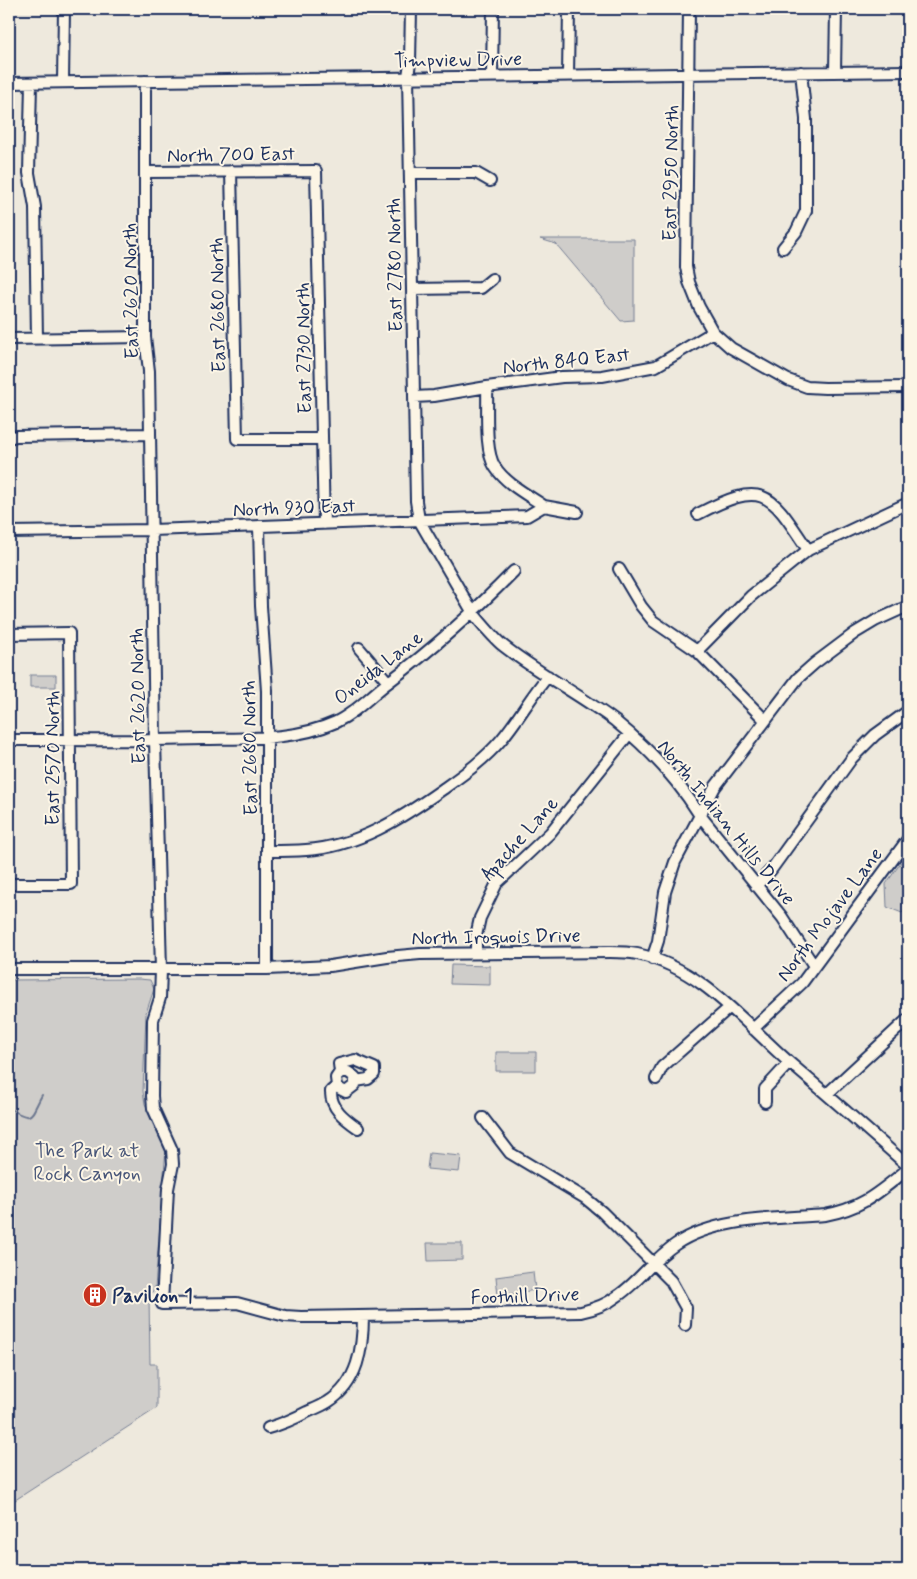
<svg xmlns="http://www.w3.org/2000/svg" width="917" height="1579" viewBox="0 0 917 1579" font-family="Mynerve,sans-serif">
<rect width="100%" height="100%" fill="#eee9dd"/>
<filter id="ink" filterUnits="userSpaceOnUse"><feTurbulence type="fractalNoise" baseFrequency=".02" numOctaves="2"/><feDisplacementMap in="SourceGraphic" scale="10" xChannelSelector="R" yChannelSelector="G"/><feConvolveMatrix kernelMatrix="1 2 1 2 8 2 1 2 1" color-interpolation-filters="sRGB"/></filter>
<g filter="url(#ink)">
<path fill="#cfcdca" stroke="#757e94" d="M540,239h94v81l-13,1 -65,-77z
M30,675h26v12h-26z
M908,852v55l-6,6 -15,-6 -1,-23z
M451,965l39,1v19l-40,-1z
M139,979l11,1 4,9 -8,24 -3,78 2,13 19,36 2,8 -11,140 -6,8 1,68h7v44l-148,96v-524z
M496,1052h40v19h-40z
M429,1153l32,3 -2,16 -32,-3z
M427,1243h35v17l-34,1z
M533,1272l2,18 -37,6 -2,-19z"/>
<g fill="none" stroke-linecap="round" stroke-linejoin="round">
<path stroke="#6c778f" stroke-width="2" d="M9,1108c24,15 21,9 33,-13"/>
<g stroke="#1b2f5e" stroke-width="14">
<path id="minor" d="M411,9l-1,53 -2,15 8,424 3,19 54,93c9,11 18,22 28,31 35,28 78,50 114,77 32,26 62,58 84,93l83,103 32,49
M689,9l-3,258 3,15 10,25 14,25 18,16 57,32 19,7 18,1 83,-1
M835,72l1,-63
M568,75l1,-66
M492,76l1,-67
M145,81v256l4,34 6,369 6,230 -1,28 -7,22 -1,76 1,12 19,42 1,14 -5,25 -6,115 75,-1 48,13 16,1 280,-5c13,-3 25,-7 35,-15 22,-14 37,-38 60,-53 40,-27 102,-25 149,-29 38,-7 54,-23 83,-46
M63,82l1,-73
M9,83l899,-12
M31,83l-2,90 6,34 2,131
M231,171l6,268h85
M146,172l170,-1 8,353
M410,173h66l14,8
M783,248l13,-16 10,-21v-92l-5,-47
M412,289l69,-1 11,-9
M9,339l136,-2
M487,387c1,20 -3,64 8,80 11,17 33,28 49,39
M414,397l20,-1 53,-9 75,-10 40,-1 54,-10 57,-34
M9,438l7,-2 134,-2
M698,514c67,-35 72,-21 110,36
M259,526l2,80 6,85v278
M9,532l143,-2 375,-14 17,-10 33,6
M619,569l22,37 12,15 44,30 68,69
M9,634l60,-1 2,251h-62
M359,648l29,34
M697,651l54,-55 57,-46 100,-47
M9,740c64,0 128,1 193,-1 44,-1 92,2 134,-17 21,-10 35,-27 54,-41 44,-33 85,-70 124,-110
M267,851c13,0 26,0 39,-1 51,-3 96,-32 137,-61 21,-15 41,-29 58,-49 17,-20 30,-44 47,-64
M756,886l15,-16 81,-112 23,-23 33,-24
M476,953v-17l4,-18 17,-35 53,-50 79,-99
M652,959l6,-18 7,-49 10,-30 40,-75 83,-109 17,-15 40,-30 20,-12 33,-15
M9,969h258l63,-3 57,-9 33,-3 190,-2c9,0 18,0 27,2 65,14 106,68 153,109 40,34 79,68 118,103
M753,1029l49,-46 106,-144
M340,1072h8l7,5v8l-9,7 -6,-3 -3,-3 -1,-8 4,-6 -1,-8 16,-4 19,8v6l-6,5 -12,2
M656,1079l6,-12 68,-60
M337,1086l-6,5c-1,17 14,28 27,37
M827,1094l81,-75
M765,1102v-13l24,-26
M483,1118l27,35 75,45 17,14 69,69 15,27 -1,17
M268,1428c14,-4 26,-9 39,-16 7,-3 15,-6 21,-10 30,-19 35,-54 35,-86"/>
</g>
<use href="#minor" stroke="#fcf5e5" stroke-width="10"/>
</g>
</g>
<defs>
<g id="building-disc" transform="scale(1.25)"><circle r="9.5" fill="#c8321e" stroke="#fcf5e5"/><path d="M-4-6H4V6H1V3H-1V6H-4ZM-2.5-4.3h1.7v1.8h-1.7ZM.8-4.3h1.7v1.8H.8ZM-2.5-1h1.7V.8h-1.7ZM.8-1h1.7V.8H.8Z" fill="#fff"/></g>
</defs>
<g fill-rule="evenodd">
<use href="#building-disc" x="95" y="1295"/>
</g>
<g text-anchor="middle" stroke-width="4" stroke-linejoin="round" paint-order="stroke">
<g font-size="20" fill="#1b2f5e" stroke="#fcf5e5">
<text transform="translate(458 59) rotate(-1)" y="7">Timpview Drive</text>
<text transform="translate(231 154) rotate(-1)" y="7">North 700 East</text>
<text transform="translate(670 173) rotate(-89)" y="7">East 2950 North</text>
<text transform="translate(394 265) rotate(-91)" y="7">East 2780 North</text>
<text transform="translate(130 291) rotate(-91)" y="7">East 2620 North</text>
<text transform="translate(217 305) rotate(-91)" y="7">East 2680 North</text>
<text transform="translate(303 348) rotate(-91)" y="7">East 2730 North</text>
<text transform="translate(566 360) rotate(-6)" y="7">North 840 East</text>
<text transform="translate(294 507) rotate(-2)" y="7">North 930 East</text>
<text transform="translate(378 667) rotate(-38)" y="7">Oneida Lane</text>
<text transform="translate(137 696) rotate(-91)" y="7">East 2620 North</text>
<text transform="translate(249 748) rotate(-91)" y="7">East 2680 North</text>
<text transform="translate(52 758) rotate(-90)" y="7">East 2570 North</text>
<text transform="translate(727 822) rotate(51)" y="7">North Indian Hills Drive</text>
<text transform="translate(519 838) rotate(-48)" y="7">Apache Lane</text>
<text transform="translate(829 914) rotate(-53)" y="7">North Mojave Lane</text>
<text transform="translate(496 936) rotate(-1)" y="7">North Iroquois Drive</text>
<text transform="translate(525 1295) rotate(-2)" y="7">Foothill Drive</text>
</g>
<g font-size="20" fill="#485679" stroke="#fcf5e5">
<text x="87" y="1157">The Park at<tspan x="87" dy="23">Rock Canyon</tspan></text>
</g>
<g font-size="20" font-weight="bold" fill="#1b2f5e" stroke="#fcf5e5" text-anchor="start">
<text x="112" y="1302">Pavilion 1</text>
</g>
</g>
<rect width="917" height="1579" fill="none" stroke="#fcf5e5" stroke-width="30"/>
<rect x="15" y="15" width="887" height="1549" fill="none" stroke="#1b2f5e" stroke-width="2" filter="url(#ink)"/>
</svg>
